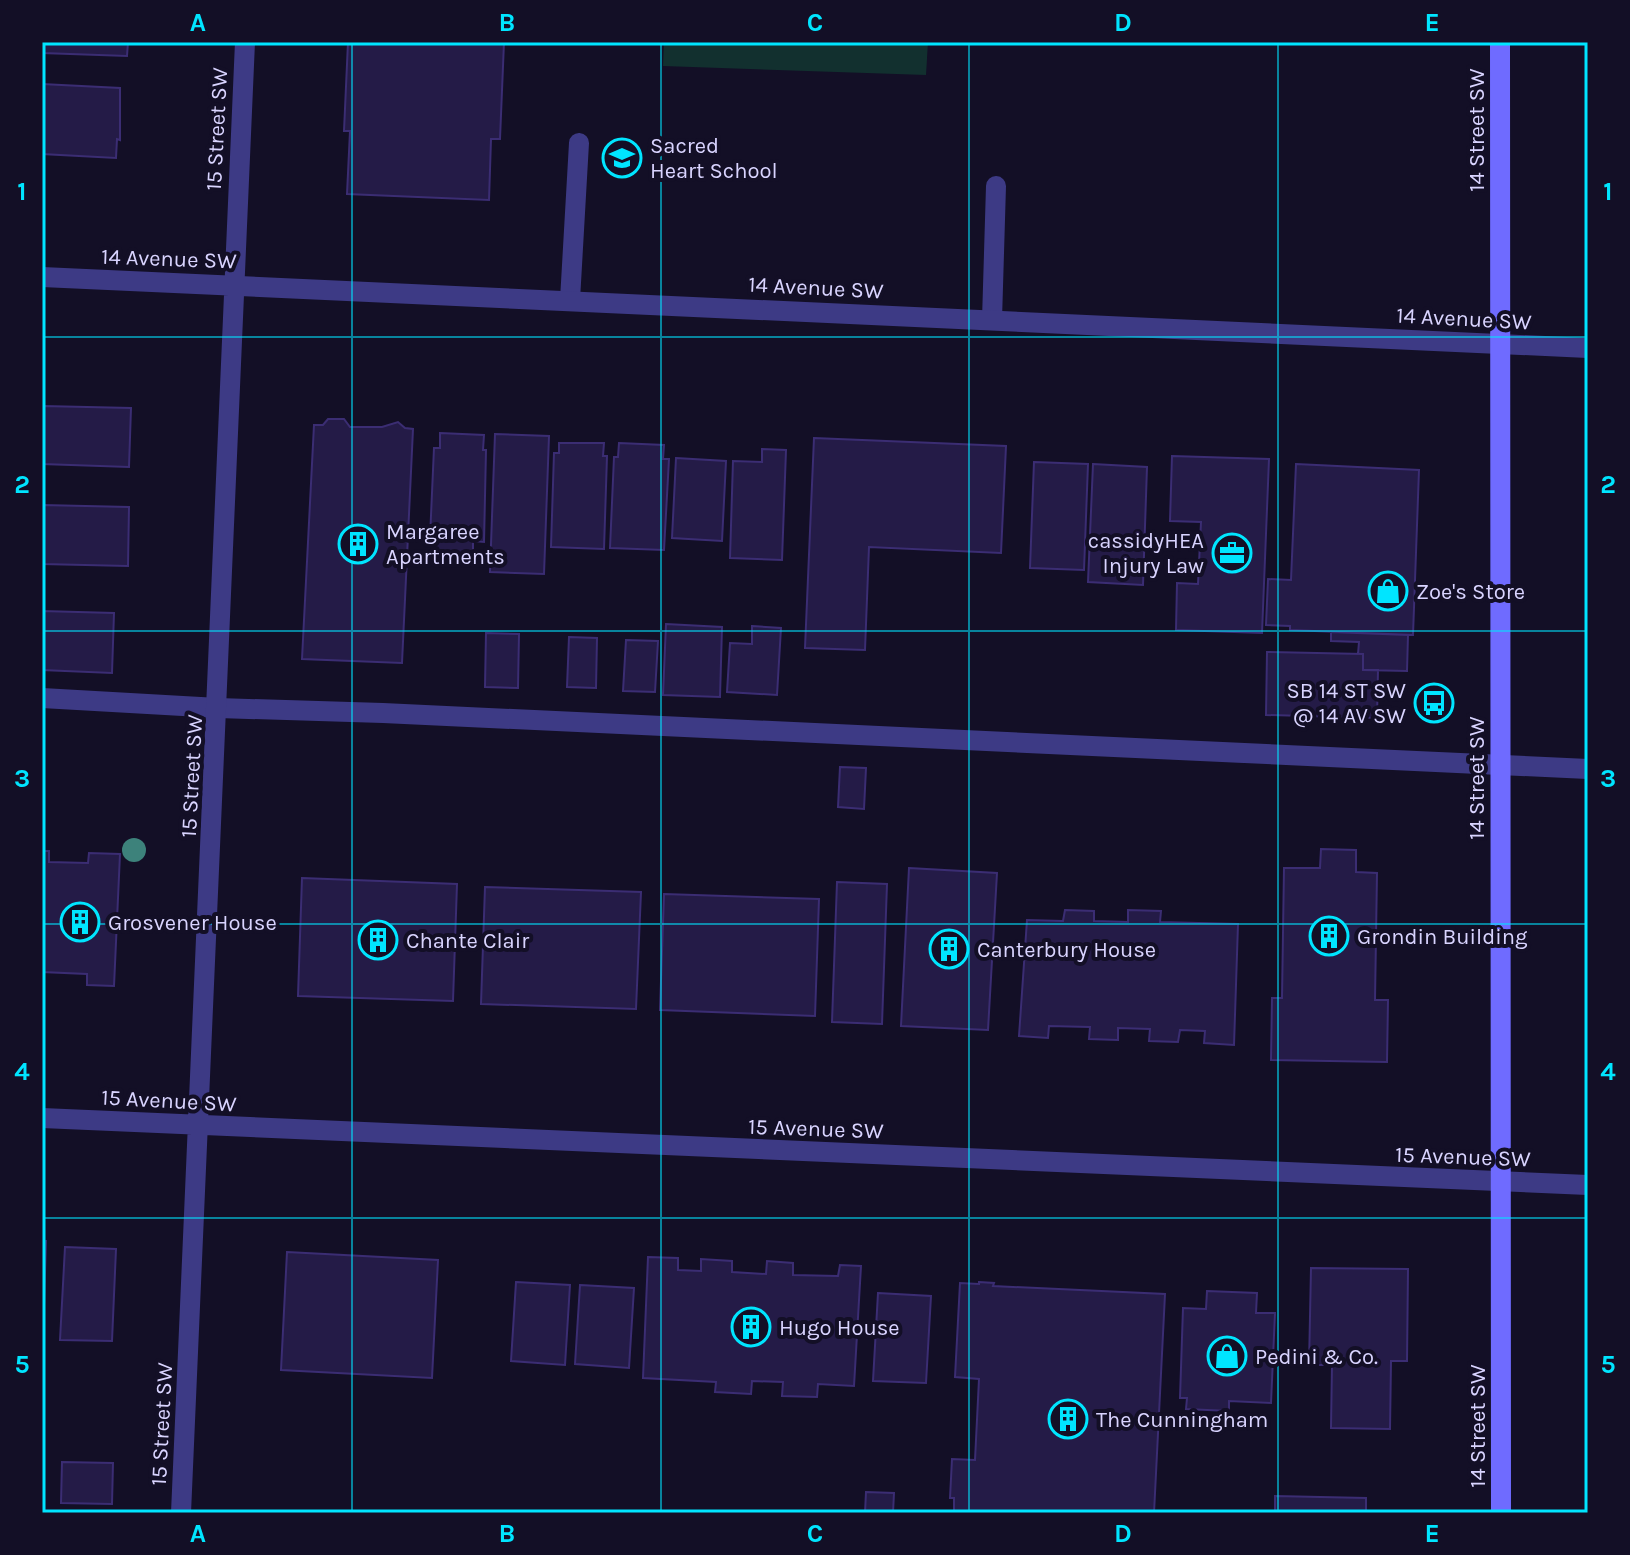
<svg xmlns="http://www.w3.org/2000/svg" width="1630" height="1555" viewBox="0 0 1630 1555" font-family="Karla,sans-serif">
<rect width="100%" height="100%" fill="#130f26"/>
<path fill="#12302f" d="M664,42h264l-2,33 -263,-9z"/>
<path fill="#241b47" stroke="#3b2d73" stroke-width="2" d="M42,42h86l-1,14 -85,-3z
M348,42h156l-4,97h-9l-2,61 -142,-6 3,-63h-6z
M42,84l78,4v52l-3,-1 -1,19 -74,-4z
M43,406l88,2 -2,59 -87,-3z
M328,419h16l6,8h32l16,-5 7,6 8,1 -11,234 -100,-4 12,-234h9z
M440,433l44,2 -1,15h3l-2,92 -11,-1v12l-38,-2 1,-13h-6l4,-90h6z
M495,434l54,2 -5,138 -54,-2z
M814,438l192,8 -5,107 -132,-6 -4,103 -60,-2z
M559,443h45l-1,13h4l-3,93 -53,-2 3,-94h5z
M619,443l45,2 -1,14h6l-5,91 -54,-2 4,-91h4z
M762,449l24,1 -4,110 -52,-2 3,-97 29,1z
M1172,456l97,3 -7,174 -86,-3 1,-47 21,1 3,-62 -31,-1z
M676,458l50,3 -4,80 -50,-3z
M1034,462l54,2 -4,106 -54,-2z
M1093,464l54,3 -4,118 -55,-3z
M1296,464l123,6 -6,165 -123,-5v-4l-24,-1 2,-46 23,1z
M42,505l87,2 -1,59 -86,-2z
M42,611l72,2 -2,60 -70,-3z
M666,624l56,3 -2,70 -57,-2z
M752,626l29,2 -4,67 -50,-3 3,-49 22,1z
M1331,632l77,3 -1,36 -44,-1v-16h-5l1,-12 -28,-1z
M486,633l33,1 -1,54 -33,-1z
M569,637l28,1 -1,50 -29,-1z
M626,640l32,1 -3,51 -32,-1z
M1267,652l96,2v16h15l-1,48 -111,-3z
M840,767l26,1 -2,41 -26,-2z
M1321,849l35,1v22l21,1 -2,127h13l-1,62 -116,-2 1,-62h10l2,-130h36z
M42,851h7v11l39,1 1,-10 31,1 -6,132 -27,-1v-11l-45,-2z
M909,868l88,5 -9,157 -87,-4z
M302,878l155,6 -4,117 -155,-5z
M837,882l50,2 -5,140 -50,-2z
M485,887l156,5 -5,117 -155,-5z
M664,894l155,5 -4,117 -155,-6z
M1065,910l29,1v10l34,1v-12l33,1 -1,11 78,2 -4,121 -30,-2 1,-12 -25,-1 -2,12 -29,-1 1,-12 -32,-1v12l-29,-1 1,-12 -41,-1 -1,12 -29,-2 8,-116 36,1z
M42,1241h4l-4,128z
M65,1247l51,2 -4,92 -52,-1z
M287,1252l151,8 -6,118 -151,-8z
M648,1257l30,1v12l23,1v-12l31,2v11l34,2 1,-13 26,2v12l45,1 2,-11 21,1 -7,120 -36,-2 -1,13 -35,-1 1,-14 -31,-1 -1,13 -36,-2 1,-10 -73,-4z
M1311,1268l97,1 -1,92h-16l-1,68 -59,-1 1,-63h-23z
M516,1282l54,3 -5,80 -54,-4z
M979,1282l15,1 -1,3 172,8 -11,219h-200v-15h-4l2,-39 23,1 4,-81 -24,-2 5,-94 19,1z
M580,1285l54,3 -5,80 -54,-4z
M1207,1291l50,2 -1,20h19l-4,90 -42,-2v10l-43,-2 1,-11h-7l3,-90 23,1z
M878,1293l53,3 -5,87 -53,-2z
M62,1462l51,1 -1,41 -51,-1z
M866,1492l28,1 -1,20h-28z
M1275,1496l91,2v15h-91z"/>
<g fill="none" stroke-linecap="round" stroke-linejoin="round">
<path stroke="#3d3a85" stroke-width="20" d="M570,300l9,-157
M992,320l4,-134
M42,698l176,10 165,5 1205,56"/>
<path stroke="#3d3a85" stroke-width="20" d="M42,277l1546,71
M42,1118l1546,67
M181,1513l64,-1471"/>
<path stroke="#6f6bff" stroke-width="20" d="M1500,42l1,1471"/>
</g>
<circle fill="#3d827b" cx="134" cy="850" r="12"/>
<path fill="none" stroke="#00e5ff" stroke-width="2" stroke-opacity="0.55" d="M352,42v1471M661,42v1471M969,42v1471M1278,42v1471M42,337h1546M42,631h1546M42,924h1546M42,1218h1546"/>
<defs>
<g id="school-ring" transform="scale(2)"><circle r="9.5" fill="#130f26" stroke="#00e5ff" stroke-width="1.5"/><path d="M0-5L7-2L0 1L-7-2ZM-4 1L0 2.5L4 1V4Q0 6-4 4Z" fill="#00e5ff"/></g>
<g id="building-ring" transform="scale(2)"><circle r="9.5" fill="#130f26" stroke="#00e5ff" stroke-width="1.5"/><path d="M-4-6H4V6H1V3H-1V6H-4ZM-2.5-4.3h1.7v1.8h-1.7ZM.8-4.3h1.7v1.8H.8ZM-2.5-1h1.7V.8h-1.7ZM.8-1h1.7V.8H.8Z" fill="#00e5ff"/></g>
<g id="office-ring" transform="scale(2)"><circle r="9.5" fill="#130f26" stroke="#00e5ff" stroke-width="1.5"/><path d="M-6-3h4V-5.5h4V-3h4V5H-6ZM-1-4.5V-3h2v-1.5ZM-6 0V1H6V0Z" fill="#00e5ff"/></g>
<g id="shop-ring" transform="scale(2)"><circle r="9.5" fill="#130f26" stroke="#00e5ff" stroke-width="1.5"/><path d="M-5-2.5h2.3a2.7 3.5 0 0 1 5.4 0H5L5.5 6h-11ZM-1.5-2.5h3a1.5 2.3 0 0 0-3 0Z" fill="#00e5ff"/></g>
<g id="bus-ring" transform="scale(2)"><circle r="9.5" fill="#130f26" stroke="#00e5ff" stroke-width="1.5"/><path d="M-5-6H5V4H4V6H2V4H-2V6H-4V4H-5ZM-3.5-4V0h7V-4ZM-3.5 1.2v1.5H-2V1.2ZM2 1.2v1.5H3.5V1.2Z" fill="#00e5ff"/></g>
</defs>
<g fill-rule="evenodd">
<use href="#school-ring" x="622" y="158"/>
<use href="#building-ring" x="358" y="544"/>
<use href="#office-ring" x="1232" y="553"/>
<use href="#shop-ring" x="1388" y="591"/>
<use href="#bus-ring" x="1434" y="703"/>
<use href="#building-ring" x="80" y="922"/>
<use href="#building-ring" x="1329" y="936"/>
<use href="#building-ring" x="378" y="940"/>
<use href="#building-ring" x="949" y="949"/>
<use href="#building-ring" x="751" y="1327"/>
<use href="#shop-ring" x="1227" y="1356"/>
<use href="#building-ring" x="1068" y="1419"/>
</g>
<g text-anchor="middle" stroke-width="8" stroke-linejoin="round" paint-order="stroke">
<g font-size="22" fill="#d9d4ff" stroke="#130f26">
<text transform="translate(216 129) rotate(-87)" y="8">15 Street SW</text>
<text transform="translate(1476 130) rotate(-90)" y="8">14 Street SW</text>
<text transform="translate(169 258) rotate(2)" y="8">14 Avenue SW</text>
<text transform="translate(816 287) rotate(3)" y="8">14 Avenue SW</text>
<text transform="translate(1464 318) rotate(3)" y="8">14 Avenue SW</text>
<text transform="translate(191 776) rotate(-87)" y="8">15 Street SW</text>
<text transform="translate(1476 778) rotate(-90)" y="8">14 Street SW</text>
<text transform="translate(169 1100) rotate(3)" y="8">15 Avenue SW</text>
<text transform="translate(816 1128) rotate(2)" y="8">15 Avenue SW</text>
<text transform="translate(1463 1156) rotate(2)" y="8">15 Avenue SW</text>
<text transform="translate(161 1424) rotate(-87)" y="8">15 Street SW</text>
<text transform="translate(1477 1426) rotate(-90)" y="8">14 Street SW</text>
</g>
<g font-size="22" fill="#d9d4ff" stroke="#130f26" text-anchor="start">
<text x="650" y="153">Sacred<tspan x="650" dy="25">Heart School</tspan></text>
<text x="386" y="539">Margaree<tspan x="386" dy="25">Apartments</tspan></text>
<text x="1204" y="548" text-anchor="end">cassidyHEA<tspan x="1204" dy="25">Injury Law</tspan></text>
<text x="1416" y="599">Zoe's Store</text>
<text x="1406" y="698" text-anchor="end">SB 14 ST SW<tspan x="1406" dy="25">@ 14 AV SW</tspan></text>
<text x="108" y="930">Grosvener House</text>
<text x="1357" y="944">Grondin Building</text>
<text x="406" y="948">Chante Clair</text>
<text x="977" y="957">Canterbury House</text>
<text x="779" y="1335">Hugo House</text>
<text x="1255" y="1364">Pedini &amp; Co.</text>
<text x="1096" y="1427">The Cunningham</text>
</g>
</g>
<rect width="1630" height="1555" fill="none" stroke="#130f26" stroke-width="88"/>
<rect x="44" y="44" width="1542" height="1467" fill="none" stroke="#00e5ff" stroke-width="3"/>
<g font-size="26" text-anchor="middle" font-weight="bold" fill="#00e5ff">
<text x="198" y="31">A</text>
<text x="507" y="31">B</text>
<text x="815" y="31">C</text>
<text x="1123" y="31">D</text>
<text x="1432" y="31">E</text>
<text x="22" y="200">1</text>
<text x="1608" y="200">1</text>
<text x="22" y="493">2</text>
<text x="1608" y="493">2</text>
<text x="22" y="787">3</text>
<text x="1608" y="787">3</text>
<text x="22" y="1080">4</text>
<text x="1608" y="1080">4</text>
<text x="22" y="1373">5</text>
<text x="1608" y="1373">5</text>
<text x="198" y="1542">A</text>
<text x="507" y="1542">B</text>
<text x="815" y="1542">C</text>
<text x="1123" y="1542">D</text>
<text x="1432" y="1542">E</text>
</g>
</svg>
